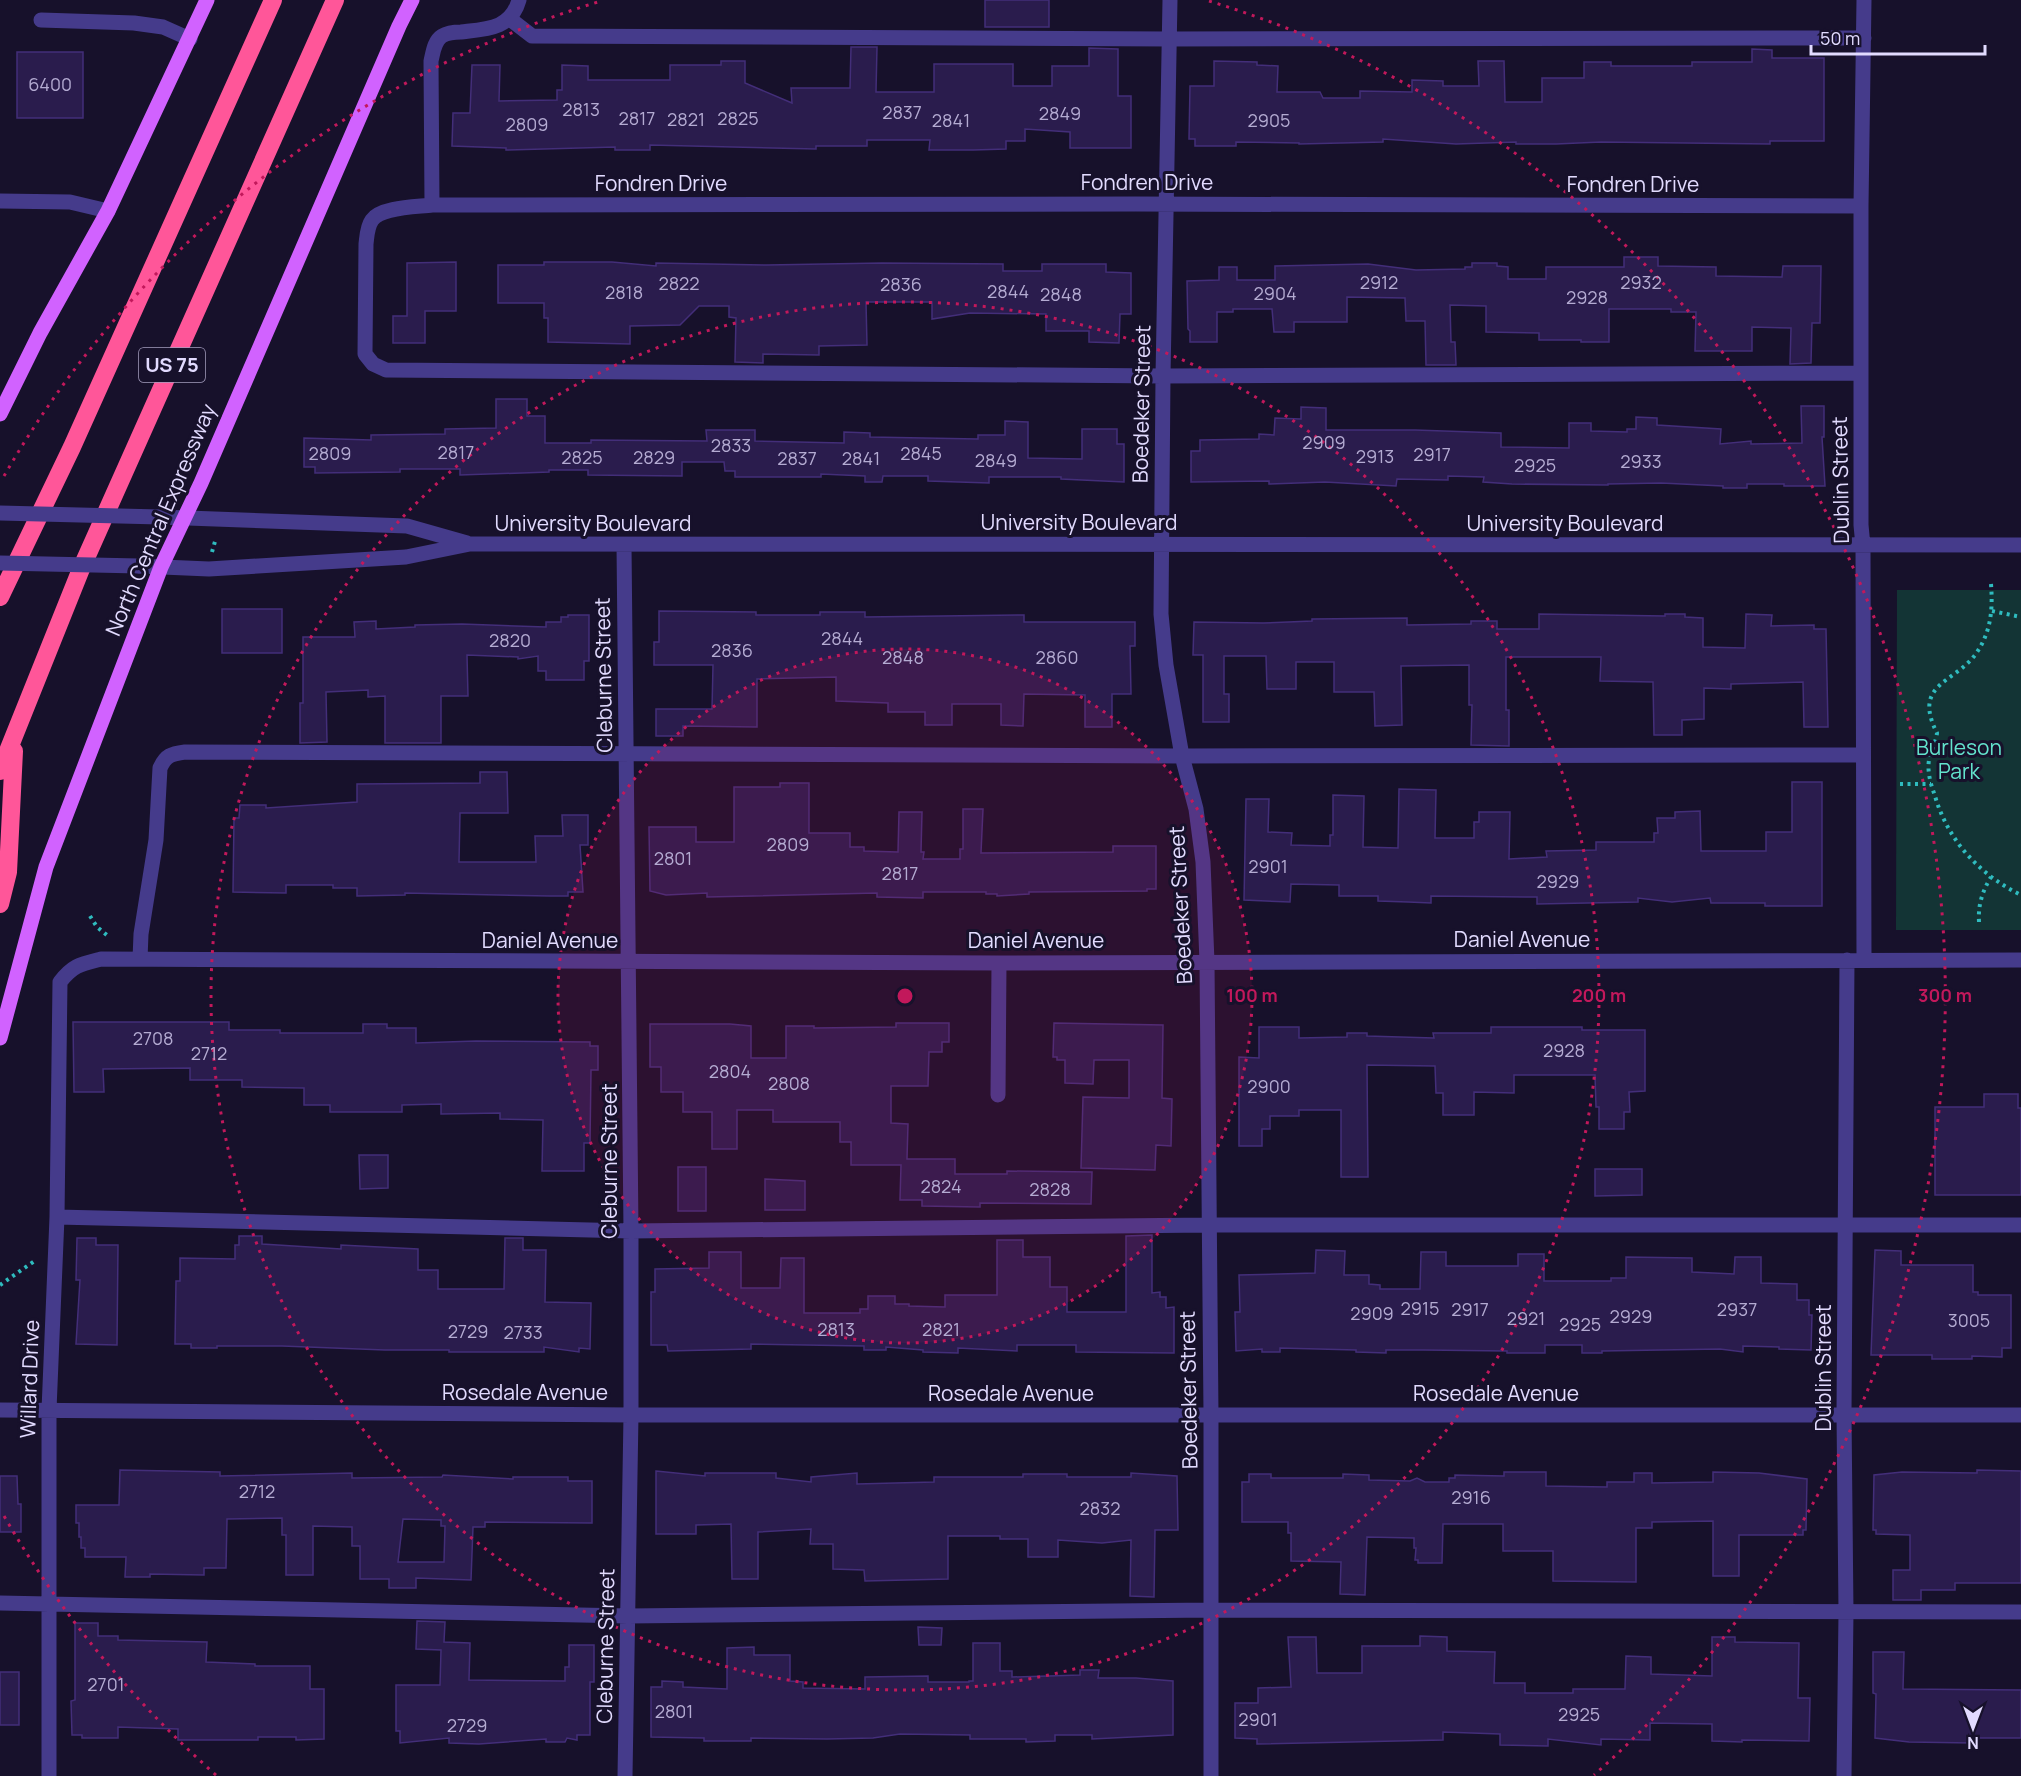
<svg xmlns="http://www.w3.org/2000/svg" width="2021" height="1776" viewBox="0 0 2021 1776" font-family="Manrope,sans-serif">
<rect width="100%" height="100%" fill="#17112b"/>
<path fill="#133435" d="M1897,590h124v340h-125z"/>
<path fill="#2a1c4d" stroke="#432e79" stroke-width="1.5" fill-rule="evenodd" d="M985,0h64v27h-64z
M851,47h26l-1,45h58v-28h79v22h39v-20h37v-18l29,1v47h13v52h-61v-16l-45,-3v12h-19v8l-33,1h-44l1,-10h-63v6h-51v3l-166,-4v5h-35v-3l-109,3v-2l-54,-2 1,-33h17l2,-48h28l-1,36 58,-1v-10h5v-25l26,1v14h82v-15h51v-4h24v22l47,20 -1,-15h59z
M1752,49l20,1v8h52v83h-54v3l-169,-2 -45,2h-40v-2l-60,2 -73,-5v3l-84,2v-1l-63,-1v4h-41v-7h-6l1,-53h24v-25l43,1v3l21,1 -1,26h43l3,6h37v-7l52,1v-12l31,1v5h36l-1,-25h26l1,41h37v-24h42v-16h27v4h81v-4h60z
M17,52h66v66h-66z
M1624,257h34v9l58,1v9l66,1 1,-11h38l-1,57h-8l-1,40 -21,1 1,-36 -39,-1v24h-57l1,-39h-25v-3h-62v33h-28v-2h-42v-7l-53,-1v-26l-36,-1 1,37h4l1,23h-30l-1,-44h-19l-1,-23 -58,-1v25h-53v10h-20l-2,-23h-39v3h-16v30h-27v-11l-2,-2 -1,-48 32,-1v-13h18v13h38v-14l93,-2 48,6 49,-1v-2h7v-4h25v3l11,1v12h38v-12h78z
M456,262v49h-31v32h-32v-27h14v-53z
M544,262h68l44,4v-3l111,2 115,-2 121,1v7h39v-7h64v8l25,1v41h-11l-1,29 -30,-1v-11h-43v-17l-76,-1 -38,6v-17h-66l1,43 -48,1v9l-56,-1v9l-28,-1 1,-44 -7,-1v-11h-30l-19,19 -50,1v18l-82,-2v-24h-4v-15h-46v-38h46z
M496,399h31v17h18v27h46v-3l116,1 -1,-11h49v11l89,2v-11l26,1v4l108,2v-4h27v-14l23,1v36l54,1v-30h35v15h7v38l-63,-3v-2h-72v6l-61,-2v-5h-45l-1,6h-17v-6l-44,-2v3h-86v-6h-10l-1,-9h-42v14l-94,-1v-5h-39v2l-89,3v-6h-60v3l-85,1v-6h-11v-29l67,2v-5l74,-1v-5l51,-1z
M1801,406h23v31h-2l3,49h-41v-2h-37v4h-24v-2l-62,-3 -53,1v1l-96,-1 -29,-2 1,-5 -36,-1v4l-51,-1 -1,7 -71,-4 -56,2v-3l-78,1v-31h9v-11l59,-1v-5l15,1 1,-17 26,1v-12l25,1v22h89l86,3v14l68,1v-25h22v8l36,1v-3h9v-12l21,1v7l64,4 -1,15 31,-3v3l51,-1z
M222,609h60v44h-60z
M659,611l97,1v3h64v-3h45v5l159,-2v7h111v24h-5l1,48h-19v33h-27v-32l-61,-1 -1,32 -22,-1v-21h-49v21h-27v-13h-37v-9l-52,-2v-24l-79,2v48l-74,-1v10h-27v-27h56l1,-44h-59v-23h5z
M1539,614l126,2v-2h20v3l18,1v29l42,1 1,-34 26,1 -1,11 43,-1v4h12l2,98h-24l-1,-45 -72,2v5l-27,-1v31l-22,1v15h-28l-1,-53 -53,-1 1,-24h-95v53h3v36l-38,-1 1,-40h-3v-40l-68,1 1,59 -27,1 -1,-34h-40v-30h-38v27h-29l-1,-33h-42v38h5v28h-26v-67h-10l1,-33 69,1 49,-2v-2l95,-1v7l64,-1v-3h26v8h42z
M568,615h21v46h-5v19h-38v-9h-8v-15l-20,3v-2l-51,-2 1,41h-27v47h-56v-47l-17,1v-7l-42,2 1,50 -27,1v-40h3v-66h52l-1,-15 22,-1v8l39,-2v-2l47,-1 84,3v-5h15v-5h7z
M480,772h27l1,41h-48l-1,49h77l-1,-26h28l-1,-21h26v30h-8l3,47h-15v4h-18l-145,-3v2l-48,1v-8h-24v-3h-47v8l-53,-1 1,-74h5l1,-13h26v3l91,-6v-18l123,-1z
M1792,782h30v124h-57v-3h-54l-1,-5 -38,4 -34,-4v4l-101,2v-7l-106,-1v7l-23,-1 -30,-1v-5h-39v-11l-48,-1 -1,18 -46,-2 2,-101h23l-1,33 24,1 -1,12 39,1v-11h3v-40l31,1 -1,51 35,1 1,-59 37,1 -1,48h39v-16h5v-10h31l-1,47 38,-2 -1,-6 50,-1v-8h58v-9h4l-1,-15h18v-6l25,-1 1,40h65v-19h26z
M780,783h29v50h41v14h14v4l34,1 1,-40h23l-1,40h3l-1,7h37v-10h3v-40h20l-2,44 132,-1v-6h43v43h-9v2l-118,1v2l-32,2v-2h-11v-2h-63v6l-46,-1v-4l-170,4v-4l-41,2 -16,-4 -1,-64h47v15h38v-55h46z
M73,1022h156v8h51v3h83v-9h24v4h29v15l60,-2 114,1v4h8v24h-7l-1,73h-6v28h-42l1,-51 -43,-1v-6l-59,1v-10l-39,1v7h-72v-7h-26v-17l-62,-1v-7h-52v-12l-87,1 1,23h-30z
M896,1023h53v19h-7v10h-13l-1,34h-37v37l17,1 -1,35h48v15h52v-3l85,1 -1,32 -111,-1v4l-58,-1v-6h-22l1,-35h-50v-23h-11v-20h-67v-12h-36v39h-25v-37h-29v-20h-22v-25h-11v-43h80l21,2v32h35v-32h28v2l82,-1z
M1054,1023l109,2 -1,73 10,1 -1,47 -15,-1 -1,25 -74,-2 2,-71 46,1v-38h-35l-1,24 -28,-1v-23h-8v-3h-4z
M1259,1027h40v11l48,-1v-4h20v3l67,2 -1,-5h58v-6h91v3h63v61l-16,1 1,20h-6v17h-25v-22h-3l-1,-32h-81v18l-40,-1v23h-31v-22h-7l-1,-27 -68,-1 1,112h-27v-67h-42v6h-29v13h-8v17h-23v-89l20,1z
M1984,1094h34v14h3v87h-86v-88h49z
M359,1155h29v33l-28,1z
M678,1167h28v44h-28z
M1595,1169h47v26l-47,1z
M765,1179l40,2v29h-40z
M1152,1235v58l8,-1v5h6v11l8,-1v46l-98,-1v-7h-59v6l-59,-3v5l-35,-1v-2l-37,-3v3h-22v-4l-113,-2v5l-83,2 -1,-6h-16v-53h4v-23l54,-1v-16h32v36h39l1,-30h23v55h56v-4h8v-13h27v8h14v2l36,1v-12h52v-55h26v17h27v30h17v25h59v-76z
M239,1236h23v8l79,5v-4l77,4v21h20v19h66l1,-51h18v12h23l-1,52 46,1 -1,46 -11,-1v4l-35,-5v5h-95v-2h-64l-103,-4h-65v2h-26v-4h-16l1,-63h4v-23l55,1v-14h4z
M77,1238h19v7h22l-1,100 -41,-1 4,-64h-4z
M1316,1250l29,1 -1,24h25v9l11,1v4h40l1,-37h25v14h72v-12h26v27h67v-3h15v-21l66,1v14l42,2 1,-17h26v26l36,1v16h12v15h3l-1,35 -32,-1v-2l-36,-1v6l-23,-3 -118,2v2h-20v-8h-37v8h-38v-2l-83,-1h-38v3l-30,-1v-2l-76,-2v4h-18v-3l-26,2 -1,-39h5l-1,-37 76,-2z
M1875,1250l26,1v14h72v27h5v3h33v53h-9v9l-30,-1v3h-40v-4h-61z
M120,1470l100,2v4l132,-3v5l90,-1 1,-2 70,4v-2h55v4h24v42l-107,-1v5h-12l-2,53 -55,-2v10h-27v-9h-29v-33h-8v-19l-39,-1v49h-27v-40h-4v-17l-55,1 -1,49h-22v7l-54,-1v3h-25l1,-20h-41v-9h-4v-11h-2v-14h-3v-18h43zM403,1519l38,1v6h4l-1,36h-46z
M1977,1470l44,1v112h-66v7h-34v10h-28v-30h17v-35l-34,-1v-4h-3l1,-55 28,-3 75,1z
M656,1471l49,5v-3h71v5l35,4v-5l46,-4v11l77,-2v-5h89v-3h44v3h64v-4l46,3 1,54h-23l-1,67 -24,-1 1,-56 -29,3 -44,-3v17h-30v-18h-28v-3h-52v43l-83,2 -1,-11 -31,-1v-25h-23l1,-15 -53,3v47h-26l-1,-55 -35,1v9h-40z
M1504,1472h42v14l61,1v-5h27v-9h18v10l61,-1v-10l46,1 48,6 -1,51h-3v5h-64v41h-26v-55l-61,1v6h-16v54l-83,-1v-30h-50v-27h-60l-1,39h-24v-3h-3l1,-12h-2v-10l-47,-1 -2,58 -25,-1 1,-32 -50,-1v-28h-3v-11h-46v-40h7v-8h22v4h72v-4l26,1v5l41,1 7,-3 8,4h24v-4h6v-3l49,1z
M0,1476h17l1,28h3v28h-21z
M417,1621l28,1 -1,20 26,1 -1,37 96,1v-14h4v-22h25v37h-4v53h-13v5l-10,-2 -2,4h-19v-3l-67,5 -30,-1v-5l-49,5v-12h-4v-46h44l1,-35 -25,-1z
M75,1623h23v13h20v4l89,2 -1,20 49,2v2h55v23h14v50l-28,1v-3h-38v3h-80v-11l-60,-2v11h-36v-3h-10l-1,-34 4,-1z
M918,1627l24,1 -1,17h-22z
M1420,1636l27,1v14l48,1 -1,31h31v10h48v-4h52l1,-33 25,1v17l61,2v-39h23v5l64,1 -1,55h12l-1,43 -67,-1v2l-30,-1v-17l-62,-1v17l-49,-1v6l-53,-6v7l-48,-1v-11l-57,-2v8l-186,4v-5l-22,-1v-35h23v-15l33,-1 -3,-50h28l1,36h45v-27h58z
M973,1643h27v28h12v6l68,-2v-5h19l-1,8h38l37,3v54l-81,4v-4h-37v6l-29,1v-3h-56v-4l-70,-1 -27,4 -46,1 -76,-1v3h-47v-3l-53,-1v-50h11v-6l21,1v5l44,2v-41l27,-1v8h36v26l13,1v6l62,1v-12l63,-1v6h41v-1h4z
M1873,1652h31l-1,37 118,1v48h-49v5l-63,-1 -34,-4 1,-44 -3,-1z
M0,1672h19v53h-19z"/>
<g fill="none" stroke-linecap="round" stroke-linejoin="round">
<path stroke="#2fbcbf" stroke-width="4" stroke-dasharray="3 4.5" stroke-linecap="butt" d="M212,552l4,-14
M1991,584c2,26 0,49 -16,71 -21,28 -63,29 -38,78 -1,9 -6,18 -8,27 -2,12 2,25 6,36 13,45 45,79 86,99
M1992,611l29,6
M1900,784h31
M90,916l7,11 11,9
M1979,922c-1,-17 3,-30 12,-45
M0,1285l36,-25"/>
<path stroke="#453b8b" stroke-width="15" d="M1170,0l-7,376 -2,238 5,51 16,91 14,53 7,53 4,100 4,453v361
M510,19l22,17 637,3 695,-1
M41,20l93,3 29,4 27,12
M0,201l70,1 38,9
M432,205l-1,-144c2,-8 3,-20 11,-25 5,-3 14,-4 19,-4 26,-3 50,-3 58,-32
M1861,206l-725,-2 -704,1c-15,2 -51,2 -60,15 -5,7 -5,16 -6,24l-1,110 8,10 13,6 777,6 698,-3
M160,517l247,9 60,17
M624,545l7,686v184l-6,361
M139,566l70,3 197,-12 64,-13 1551,1
M140,959l1,-25 15,-94 4,-72c6,-13 11,-14 25,-16l997,4 680,-1
M1864,960l-1,-414 -2,-21v-319l3,-206
M998,1095l1,-132
M57,1217l574,14 577,-6h813
M0,1410l631,5h1390
M0,1603l628,13 583,-6 810,2
M49,1776v-366l8,-193 3,-235c13,-17 21,-18 41,-23l898,4 1022,-3
M1844,1776l2,-164 -2,-198 3,-454"/>
<path stroke="#d162ff" stroke-width="15" d="M0,414l40,-81 68,-122 99,-211
M0,1038l46,-171 115,-300 40,-84 198,-457 13,-26"/>
<path stroke="#ff5699" stroke-width="18" d="M0,597l72,-150 201,-447
M0,771l81,-202 254,-569
M0,904l8,-32 6,-121"/>
<path stroke="#453b8b" stroke-width="15" d="M0,513l160,4
M0,563l139,3"/>
</g>
<circle cx="905" cy="996" r="347" fill="#c2185b" fill-opacity=".12"/>
<g fill="none" stroke="#c2185b" stroke-width="3" stroke-dasharray="3 6">
<circle cx="905" cy="996" r="347"/>
<circle cx="905" cy="996" r="694"/>
<path d="M216 1775A1040 1040 0 0 1 4 1516M4 476A1040 1040 0 0 1 601 1M1209 1A1040 1040 0 0 1 1594 1775"/>
</g>
<g text-anchor="middle" stroke-width="6" stroke-linejoin="round" paint-order="stroke">
<g font-size="18" fill="#b4abd2">
<text x="50" y="91">6400</text>
<text x="581" y="116">2813</text>
<text x="902" y="119">2837</text>
<text x="1060" y="120">2849</text>
<text x="637" y="125">2817</text>
<text x="738" y="125">2825</text>
<text x="686" y="126">2821</text>
<text x="951" y="127">2841</text>
<text x="1269" y="127">2905</text>
<text x="527" y="131">2809</text>
<text x="1379" y="289">2912</text>
<text x="1641" y="289">2932</text>
<text x="679" y="290">2822</text>
<text x="901" y="291">2836</text>
<text x="1008" y="298">2844</text>
<text x="624" y="299">2818</text>
<text x="1275" y="300">2904</text>
<text x="1061" y="301">2848</text>
<text x="1587" y="304">2928</text>
<text x="1324" y="449">2909</text>
<text x="731" y="452">2833</text>
<text x="456" y="459">2817</text>
<text x="330" y="460">2809</text>
<text x="921" y="460">2845</text>
<text x="1432" y="461">2917</text>
<text x="1375" y="463">2913</text>
<text x="582" y="464">2825</text>
<text x="654" y="464">2829</text>
<text x="797" y="465">2837</text>
<text x="861" y="465">2841</text>
<text x="996" y="467">2849</text>
<text x="1641" y="468">2933</text>
<text x="1535" y="472">2925</text>
<text x="842" y="645">2844</text>
<text x="510" y="647">2820</text>
<text x="732" y="657">2836</text>
<text x="903" y="664">2848</text>
<text x="1057" y="664">2860</text>
<text x="788" y="851">2809</text>
<text x="673" y="865">2801</text>
<text x="1268" y="873">2901</text>
<text x="900" y="880">2817</text>
<text x="1558" y="888">2929</text>
<text x="153" y="1045">2708</text>
<text x="1564" y="1057">2928</text>
<text x="209" y="1060">2712</text>
<text x="730" y="1078">2804</text>
<text x="789" y="1090">2808</text>
<text x="1269" y="1093">2900</text>
<text x="941" y="1193">2824</text>
<text x="1050" y="1196">2828</text>
<text x="1420" y="1315">2915</text>
<text x="1470" y="1316">2917</text>
<text x="1737" y="1316">2937</text>
<text x="1372" y="1320">2909</text>
<text x="1631" y="1323">2929</text>
<text x="1526" y="1325">2921</text>
<text x="1969" y="1327">3005</text>
<text x="1580" y="1331">2925</text>
<text x="836" y="1336">2813</text>
<text x="941" y="1336">2821</text>
<text x="468" y="1338">2729</text>
<text x="523" y="1339">2733</text>
<text x="257" y="1498">2712</text>
<text x="1471" y="1504">2916</text>
<text x="1100" y="1515">2832</text>
<text x="106" y="1691">2701</text>
<text x="674" y="1718">2801</text>
<text x="1579" y="1721">2925</text>
<text x="1258" y="1726">2901</text>
<text x="467" y="1732">2729</text>
</g>
<rect fill="#17112b" stroke="#a59ebf" stroke-width="1.5" x="139" y="348" width="66" height="34" rx="4.5"/>
<g font-size="20" font-weight="bold" fill="#e2dbff">
<text x="172" y="372">US 75</text>
</g>
<g font-size="21" fill="#e2dbff" stroke="#17112b">
<text x="1147" y="190">Fondren Drive</text>
<text x="661" y="191">Fondren Drive</text>
<text x="1633" y="192">Fondren Drive</text>
<text transform="translate(1142 404) rotate(-89)" y="7">Boedeker Street</text>
<text transform="translate(1841 480) rotate(-91)" y="7">Dublin Street</text>
<text transform="translate(161 520) rotate(-67)" y="7">North Central Expressway</text>
<text x="1079" y="530">University Boulevard</text>
<text x="593" y="531">University Boulevard</text>
<text x="1565" y="531">University Boulevard</text>
<text transform="translate(604 675) rotate(-91)" y="7">Cleburne Street</text>
<text transform="translate(1181 905) rotate(-93)" y="7">Boedeker Street</text>
<text x="1522" y="947">Daniel Avenue</text>
<text x="550" y="948">Daniel Avenue</text>
<text x="1036" y="948">Daniel Avenue</text>
<text transform="translate(610 1161) rotate(-90)" y="7">Cleburne Street</text>
<text transform="translate(1824 1368) rotate(-90)" y="7">Dublin Street</text>
<text transform="translate(30 1379) rotate(-88)" y="7">Willard Drive</text>
<text transform="translate(1189 1390) rotate(-91)" y="7">Boedeker Street</text>
<text x="525" y="1400">Rosedale Avenue</text>
<text x="1011" y="1401">Rosedale Avenue</text>
<text x="1496" y="1401">Rosedale Avenue</text>
<text transform="translate(606 1646) rotate(-89)" y="7">Cleburne Street</text>
</g>
<g font-size="21" fill="#63e3cd" stroke="#17112b">
<text x="1959" y="755">Burleson<tspan x="1959" dy="24">Park</tspan></text>
</g>
</g>
<circle cx="905" cy="996" r="9" fill="#c2185b" stroke="#17112b" stroke-width="3"/>
<g font-size="18" text-anchor="middle" font-weight="bold" fill="#c2185b" stroke="#17112b" stroke-width="6" stroke-linejoin="round" paint-order="stroke">
<text x="1252" y="1002">100 m</text>
<text x="1599" y="1002">200 m</text>
<text x="1945" y="1002">300 m</text>
</g>
<g transform="translate(1973 1728) rotate(180)" stroke="#17112b" stroke-width="4.5" paint-order="stroke">
<path d="M0-4.5L10 22L0 15L-10 22Z" fill="#e2dbff"/>
<text y="-9" font-size="16" font-weight="bold" text-anchor="middle" fill="#e2dbff">N</text>
</g>
<path d="M1811 45v9h174v-9" fill="none" stroke="#e2dbff" stroke-width="3"/>
<text x="1820" y="45" font-size="18" fill="#e2dbff" stroke="#17112b" stroke-width="4.5" paint-order="stroke">50 m</text>
</svg>
